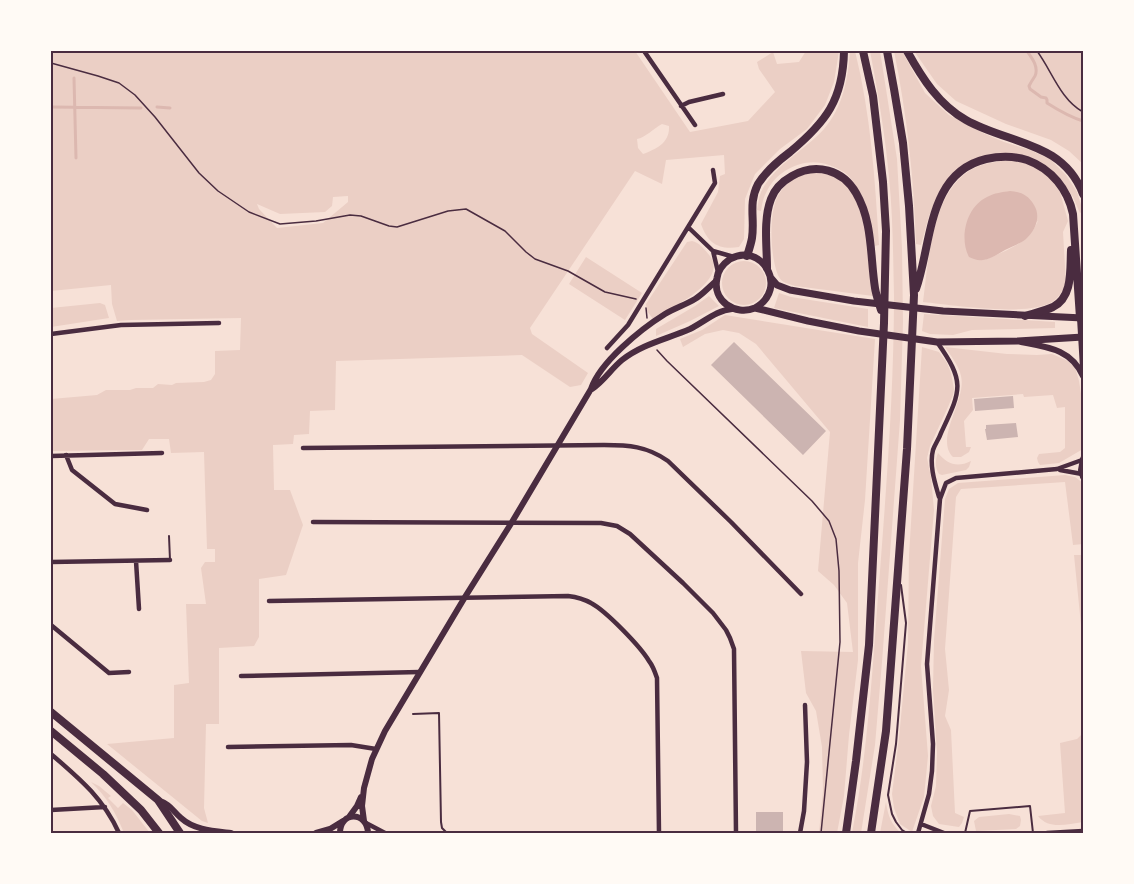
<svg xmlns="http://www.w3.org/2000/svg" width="1134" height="884" viewBox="0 0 1134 884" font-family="'Fira Sans',sans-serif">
<rect width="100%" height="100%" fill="#f7e1d7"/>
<path fill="#ebcfc5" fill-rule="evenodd" d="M51,51h584l55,81 58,-11 27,-29 -16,-23 -2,-7 16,-10 4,12 22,-2 7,-11h33l-5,31 -9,23 -18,24 -27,20 -25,25 -10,25 -1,40 -5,8c-20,3 -31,-3 -38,-23l17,-32 2,-16 5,-2 -1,-19 -58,5 -4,24 -27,-13 -105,157 2,6 56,39 -7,12 -11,2 -48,-32 -186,6 -1,49 -25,1 -1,23 -15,1 -1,9 -20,1 1,45h16l13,35 -17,50 -27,4v58l-5,9 -35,2v76h-13l-2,84 4,15 -6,-2 -95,-77 67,-6v-53l15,-2 -3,-79h20l-5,-36 4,-6h10v-13h-8l-3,-97 -33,1 -2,-14h-20l-7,11 -91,1v-52l46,-4 9,-5h24l6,-2h17l5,-4 14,1 4,-2 28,-1 7,-2 4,-6v-23l25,-1 1,-32 -110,2 -14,1 -5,-17 -1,-19 -60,6zM662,124l7,2c1,17 -13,23 -26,28l-5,-6 -1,-9c8,-1 17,-11 25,-15zM333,197l15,-1v6l-25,21 -46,5 -18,-19 -2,-5 23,10 45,-2 7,-6z
M850,51h5c16,64 20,129 24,194l-4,1c-4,-24 -8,-46 -23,-66 -5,-8 -15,-12 -23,-15 -24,-9 -53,5 -63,28 -3,5 -4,12 -5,18l-4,-1c1,-6 2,-13 4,-18 13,-27 43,-41 63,-63 19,-22 24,-50 26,-78z
M870,51h10l17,108 5,89 1,74 -3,98 -18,242 -7,83 -14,88h-9c17,-86 21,-175 28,-262 7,-92 14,-184 14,-276 -1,-40 -1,-79 -5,-118 -4,-43 -11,-84 -19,-126z
M894,51h8l23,42 24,22 34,18 21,9 26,8 20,9 16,16 11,17 6,19 -3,2 -7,-16 -16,-22 -16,-12 -61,-6 -41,35 -10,24 -8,29 -5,-1c-2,-65 -9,-129 -22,-193z
M914,51h169v113l-14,-13 -18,-11 -45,-16 -50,-23 -19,-17z
M1012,160l22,5 15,12 11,15 8,29 -5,11 3,52c-3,6 -8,15 -14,18 -25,15 -99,3 -129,0 6,-44 8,-117 56,-136 11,-4 22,-5 33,-6zM1038,221c-3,6 -6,11 -11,16 -7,8 -32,19 -43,23z
M814,172c6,1 13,2 19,4 35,13 37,88 40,120l-78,-10c-6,-2 -13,-3 -16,-9 -9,-17 -11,-67 0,-83 9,-14 19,-19 35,-22z
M692,241c7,1 13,9 18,15 19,25 -41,53 -57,63l-6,-8 -1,-7 41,-62z
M586,257l56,36 -17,27 -56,-36z
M722 283a22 22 0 1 1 44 0a22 22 0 1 1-44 0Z
M779,293l12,4 77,12v18l-94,-19z
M709,296l10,10 -29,15 -34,15v-7l39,-23z
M100,303l5,2 4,13 -58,9v-19z
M924,314l131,8v6l-83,2 -19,5 -23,-1 -8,-3z
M725,315l150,24 -10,161 -7,63v97l-9,75 -5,61 -7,37h-18l4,-42 -1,-44 -6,-36 -10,-18 -5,-42 52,1 -6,-49 -13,-18 -16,-14 12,-139 -74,-88 -17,-11 -16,-3 -18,4 -22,13 -3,-8 22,-9z
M922,347l17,5 8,11 4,10 3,16 -1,6 -5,12 -18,39 -3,12 4,19 3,33 -13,156 7,90 -4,41 -12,35 -12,-8 -6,-16 -2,-14 7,-56 9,-95 1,-88z
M945,347l62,7 30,1 15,-1 14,6 9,7 4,14 4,25v43l-24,14 -19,2 -2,-3 -1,-4 2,-4 21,-2 5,-4v-41l-8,1 -4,-13 -29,2 -1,-3 -51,4 1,12 -9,11 2,26h5l-2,5 -8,5h-8c-19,-19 14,-57 8,-81 -2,-10 -10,-20 -16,-29z
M938,453c9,11 19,15 33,8l-2,6 -3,3 -24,5 -3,-1c-4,-6 -4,-14 -1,-21z
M1065,475l10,2 8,6v61l-10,1 -8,-63 -104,7 -5,8 -11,152 4,41 -4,26 6,14 4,83 9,4 -2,6 -3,4 -20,-3 -6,-8 -2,-10 5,-20 1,-34 -4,-62 1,-50 11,-141 4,-10 9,-6z
M1074,555h9v90z
M1083,733v89c-16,2 -34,8 -45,-6l27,-3 -5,-70 17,-4z
M91,782l8,4 12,10 -3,2 10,10 5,-5 9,7 18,23h-26c-8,-20 -17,-36 -33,-51z
M886,802c2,14 5,22 15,31h-21z
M1009,814l11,2 1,4 -1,6 -4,3 -40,2 -2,-10 5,-4z"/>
<path fill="#dcb8b0" d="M1010,191c11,1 18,4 24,14 7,11 2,25 -8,34 -6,5 -14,7 -21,11 -7,4 -14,9 -22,10 -5,1 -9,-1 -14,-3 -10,-19 -3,-50 18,-60 7,-4 16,-5 23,-6z"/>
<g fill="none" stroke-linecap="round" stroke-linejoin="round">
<path stroke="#dcb8b0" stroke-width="3" d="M1027,51c5,7 12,16 8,25 -2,3 -4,6 -6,10l1,3 11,8 5,1 1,2v3c11,7 23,14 36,18
M74,78l2,80
M51,107l90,1
M157,107l13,1"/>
</g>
<path fill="#ccb4b1" d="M734,342l92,89 -23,24 -92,-90z
M1013,396l1,12 -39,3 -1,-12z
M1016,423l2,14 -31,3 -2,-11h1v-4z
M756,812h27v21h-27z"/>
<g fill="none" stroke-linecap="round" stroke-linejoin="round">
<path stroke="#4a2c40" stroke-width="1.5" d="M1037,51c15,20 23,48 46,61
M51,63l47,13 21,7 16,12 20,22 44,56 19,18 31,21 31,12 36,-3 34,-6 11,1 28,10 8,1 51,-16 18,-2 39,22 21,21 9,7 33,12 37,21 31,7
M646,308l1,10
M657,350l10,11 145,140 17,20 7,18 3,32 1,71 -19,191"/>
<path stroke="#4a2c40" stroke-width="2" d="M169,536l1,24
M901,585l5,38 -10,121 -8,51 4,19 4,8 6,8 5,3
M413,714l26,-1 2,109 1,6 4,4h60v1
M965,833l5,-22 60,-5 3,27"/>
<path stroke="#4a2c40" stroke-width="4.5" d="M644,51l51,74
M681,106l8,-4 34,-8
M688,227l25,24 21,6
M713,251l5,21
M51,334l70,-9 98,-2
M937,342c29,41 24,48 4,91 -2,6 -6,11 -8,17 -4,15 2,33 6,47
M607,348l21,-23 87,-142 -2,-13
M303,448l301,-3c24,0 43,1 64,16l63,61 70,72
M66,455l6,15 43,34 32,6
M51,456l111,-3
M1060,470l22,4
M313,522l288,1 16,3 13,8 53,49 30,30 13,17 4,8 4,11 2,184
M136,561l3,48
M51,562l119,-2
M269,601l299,-5c8,1 16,3 23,7 15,8 49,43 58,58 4,5 6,11 8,17l2,155
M51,625l58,48 20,-1
M241,676l179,-4
M228,747l123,-2 25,4
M51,754c29,25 52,44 68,79
M51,810l54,-3
M366,823l19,10
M921,824l23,9
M800,833l4,-22 3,-49 -2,-57
M918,833l11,-39 3,-23 1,-27 -6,-80 13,-165 6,-16 10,-5 101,-9 25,-9
M1047,833l36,-2"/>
<path stroke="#4a2c40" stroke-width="6" d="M1080,318l3,50
M1021,342c26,5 50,7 62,34
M592,389c12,-8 19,-20 30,-29 20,-16 45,-21 68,-31 14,-7 27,-19 42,-20
M1083,459l-2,11 2,7
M158,800c13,5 13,9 23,18 13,12 33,13 50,15
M349,817l8,-11 4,-9
M364,821l-2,-15 2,-18 8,-29 13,-28 80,-134 47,-75 79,-133c9,-27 50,-60 74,-75 10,-6 20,-9 30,-15 8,-5 14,-12 21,-18
M316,833l14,-4 13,-8
M340,833c0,-22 27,-22 28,0"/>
<path stroke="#4a2c40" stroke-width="7" d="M771,278l6,7 13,5 64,11 89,10 140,7
M755,308c35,-20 6,-67 -25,-49 -7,5 -12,11 -13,19 -5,23 18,38 38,30l53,13 51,10 78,11 81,-1 65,-4"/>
<path stroke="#4a2c40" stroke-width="8" d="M51,712l107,88 22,33
M51,731l52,43 38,36 18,23"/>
<path stroke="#4a2c40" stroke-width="8" d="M907,51c15,27 32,54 59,69 42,24 97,21 117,74
M747,256c2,-6 4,-12 5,-18 3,-20 -4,-34 6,-54 8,-13 20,-23 32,-32 36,-30 53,-52 54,-101
M767,268c0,-22 -4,-48 4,-69 4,-11 12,-18 21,-23 24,-14 51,-6 64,17 17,29 14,63 19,95 1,7 4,15 6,22
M916,289c16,-45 11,-116 70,-130 14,-3 28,-3 41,1 25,9 41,30 46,54l7,104
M1025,316c9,-3 19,-5 28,-9 20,-10 17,-37 18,-57
M846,833l10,-72 13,-116 15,-322 2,-92 -3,-49 -10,-86 -10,-45
M871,833l15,-102 21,-282 7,-154 -5,-89 -6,-63 -9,-54 -7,-38"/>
</g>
<rect width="1134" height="884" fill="none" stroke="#fffaf5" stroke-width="105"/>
<rect x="52" y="52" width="1030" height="780" fill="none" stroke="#4a2c40" stroke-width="2"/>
</svg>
